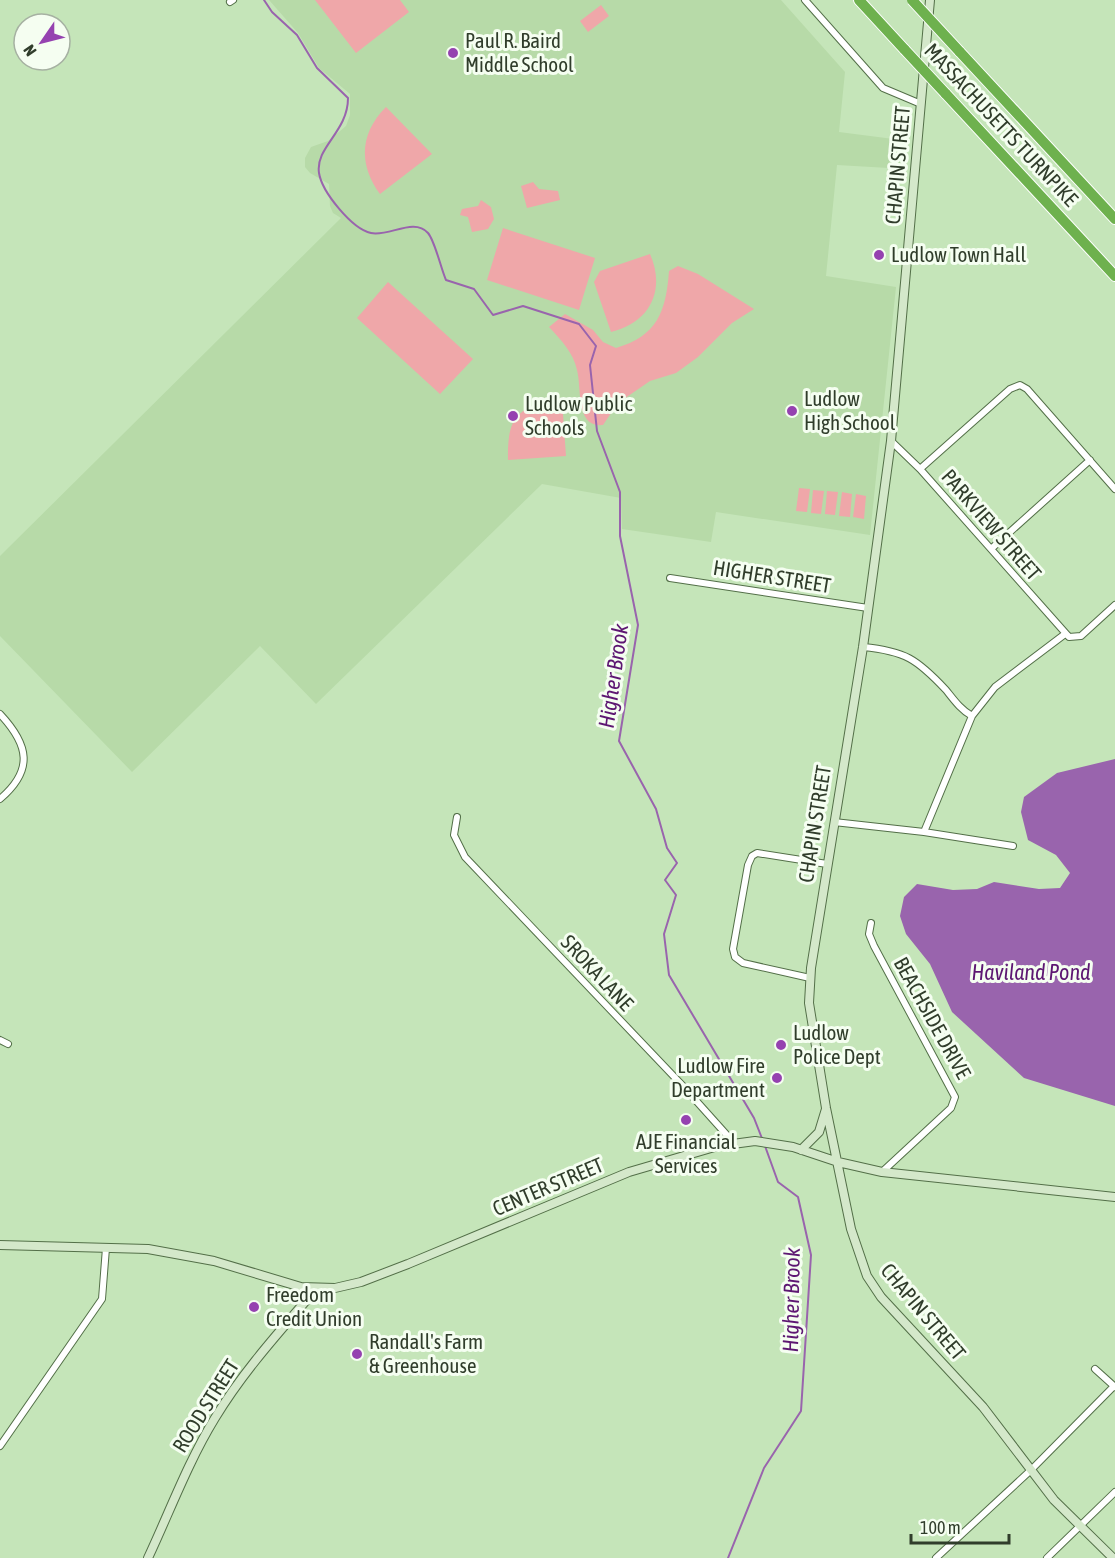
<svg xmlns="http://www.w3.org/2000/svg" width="1115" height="1558" viewBox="0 0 1115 1558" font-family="'Asap Condensed',sans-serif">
<rect width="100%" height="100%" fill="#c5e5b9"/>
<path fill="#b7daa8" d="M269,0h512l64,72 -6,60 70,9 -3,28 -69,-4 -11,111 70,11 -26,248 -154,-23 -5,30 -89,-13 -1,-31 -79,-14 -226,220 -56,-58 -128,126 -132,-136v-80l341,-338 -8,-5 -3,-7 -1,-22 -19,-11 -5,-6v-9l6,-11 17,-6 18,-15 4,-11v-21l-31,-26 -21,-35z"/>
<path fill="#efa7a9" d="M315,0h85l9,12 -53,41z
M601,5l8,11 -21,16 -8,-11z
M386,107l46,47 -52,40c-22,-30 -20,-61 6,-87z
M533,182l6,7 19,2 2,9 -33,8 -6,-22z
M481,200l10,7 3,12 -6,10 -16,3 -4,-15 -8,-2 2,-6 16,-3z
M503,228l92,30 -16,52 -92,-30z
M650,254c16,36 0,69 -39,78l-17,-50 6,-11z
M678,266l20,8 56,35 -22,14 -34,34 -22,16 -26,8 -32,22 -15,22c-28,3 -21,-36 -26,-55 -4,-18 -16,-30 -28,-43l16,-13 28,16 10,12 13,6c41,-12 50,-36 53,-77z
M388,282l85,77 -33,35 -83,-76z
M562,400l4,56 -58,4c-1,-45 10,-54 54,-60z
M799,488l11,1 -3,23 -11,-1z
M813,490l11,1 -3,23 -10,-1z
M827,491l11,1 -3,23 -10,-1z
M842,492l10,2 -2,23 -11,-1z
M856,494l10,2 -2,23 -11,-2z"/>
<path fill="#9964ad" d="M1115,759v347l-91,-28 -72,-66 -22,-48 -24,-30 -6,-18 4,-19 13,-13 36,6 24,-1 17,-7 45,7 21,-1 10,-15 -14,-18 -28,-15 -7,-28 3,-15 33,-24z"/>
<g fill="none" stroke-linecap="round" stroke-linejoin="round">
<path stroke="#9964ad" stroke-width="2" d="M264,0l8,12 25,23 20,33 31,30c0,34 -33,49 -29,75 3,19 33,56 52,60 18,4 43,-16 57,0 7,8 13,36 18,47l28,9 19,26 30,-9 56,18 17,22 -6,19 7,66 23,61v44l18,89 -19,116 37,68 11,39 10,15 -12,17 11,15 -12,39 5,41 85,143 9,23
M728,1558l36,-90 37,-57 10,-156 -13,-58 -20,-15 -13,-36"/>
<g stroke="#536f48" stroke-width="8">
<path id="street" d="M805,0l78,88 38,16
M230,2l3,-2
M891,441l29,28 149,168 12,-1 34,-31
M920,469l90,-80 10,-4 7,4 88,100
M991,549l99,-89
M670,578l198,30
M0,714c29,31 34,56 0,85
M972,716l23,-29 70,-53
M457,817l-3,18 11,22 217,228 52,58
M834,822l90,10 48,-116c-11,-6 -18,-16 -26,-26 -29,-31 -41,-39 -83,-43
M924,832l89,14
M871,923l-2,11 5,12 81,151 -4,11 -69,64
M810,978l-67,-15 -8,-6 -2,-8 15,-84 4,-9 5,-3 70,11
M0,1040l8,4
M1095,1369l20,18
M0,1446l102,-147 4,-51
M936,1558l95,-88 83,-84
M1047,1558l68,-66"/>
</g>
<g stroke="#536f48" stroke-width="10">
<path id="secondary" d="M930,0l-39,441 -28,206 -52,321 -2,35 17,105 25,121 16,47 14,21 102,110 71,93 59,58
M801,1150l18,-18 7,-23
M0,1245l148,4 66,12 87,26 34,1 26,-6 47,-18 221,-92 89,-26 37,-5 38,6 45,15 44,10 233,25
M148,1558c22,-47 40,-96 67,-140 29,-48 66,-88 102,-130"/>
</g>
<g stroke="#fff" stroke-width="12">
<path id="highway" d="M859,0l46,50
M959,51l156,168
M945,93l170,183"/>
</g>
<use href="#street" stroke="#fff" stroke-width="6"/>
<use href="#secondary" stroke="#d4e8ca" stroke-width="8"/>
<use href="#highway" stroke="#6eb14e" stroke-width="10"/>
<g stroke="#fff" stroke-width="12" stroke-linecap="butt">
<path id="highway-bridge" d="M912,0l47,51
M905,50l40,43"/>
</g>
<use href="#highway-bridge" stroke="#6eb14e" stroke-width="10"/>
</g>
<g fill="#9542b0" stroke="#f5fef1" stroke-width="2">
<circle cx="453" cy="53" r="6"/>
<circle cx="879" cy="255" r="6"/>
<circle cx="792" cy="411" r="6"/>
<circle cx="513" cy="416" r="6"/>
<circle cx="781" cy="1045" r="6"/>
<circle cx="777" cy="1078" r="6"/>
<circle cx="686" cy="1120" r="6"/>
<circle cx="254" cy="1307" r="6"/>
<circle cx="357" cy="1354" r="6"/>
</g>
<g text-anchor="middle" stroke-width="6" stroke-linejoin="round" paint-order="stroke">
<g font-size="21" fill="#303d2b" stroke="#f5fef1" text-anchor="start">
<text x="465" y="48">Paul R. Baird<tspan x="465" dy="24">Middle School</tspan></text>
<text x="891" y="262">Ludlow Town Hall</text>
<text x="804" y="406">Ludlow<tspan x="804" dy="24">High School</tspan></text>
<text x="525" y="411">Ludlow Public<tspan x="525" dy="24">Schools</tspan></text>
<text x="793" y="1040">Ludlow<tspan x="793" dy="24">Police Dept</tspan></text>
<text x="765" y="1073" text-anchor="end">Ludlow Fire<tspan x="765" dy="24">Department</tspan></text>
<text x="686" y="1149" text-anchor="middle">AJE Financial<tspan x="686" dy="24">Services</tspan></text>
<text x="266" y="1302">Freedom<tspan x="266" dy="24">Credit Union</tspan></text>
<text x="369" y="1349">Randall's Farm<tspan x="369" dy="24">&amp; Greenhouse</tspan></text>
</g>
<g font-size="21" fill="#303d2b" stroke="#f5fef1">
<text transform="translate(1001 125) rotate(47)" y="7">MASSACHUSETTS TURNPIKE</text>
<text transform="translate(898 165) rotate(-85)" y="7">CHAPIN STREET</text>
<text transform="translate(991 525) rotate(49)" y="7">PARKVIEW STREET</text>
<text transform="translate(772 577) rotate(9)" y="7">HIGHER STREET</text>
<text transform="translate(815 824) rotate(-81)" y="7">CHAPIN STREET</text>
<text transform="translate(597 973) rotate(47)" y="7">SROKA LANE</text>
<text transform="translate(932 1018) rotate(61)" y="7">BEACHSIDE DRIVE</text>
<text transform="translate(548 1187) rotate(-23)" y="7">CENTER STREET</text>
<text transform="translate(923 1312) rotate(50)" y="7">CHAPIN STREET</text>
<text transform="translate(206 1406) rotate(-58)" y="7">ROOD STREET</text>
</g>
<g font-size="22" font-style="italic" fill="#5d1772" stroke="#f5fef1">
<text transform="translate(613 676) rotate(-82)" y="8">Higher Brook</text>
<text x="1031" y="980">Haviland Pond</text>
<text transform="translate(791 1300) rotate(-89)" y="8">Higher Brook</text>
</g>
</g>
<g transform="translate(42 42) rotate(235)"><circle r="28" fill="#f5fef1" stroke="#a6b1a2" stroke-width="1.5"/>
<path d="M0-4.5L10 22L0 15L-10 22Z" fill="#9542b0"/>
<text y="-9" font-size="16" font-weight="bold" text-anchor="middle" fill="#303d2b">N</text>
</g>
<path d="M911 1534v9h98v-9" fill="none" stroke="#303d2b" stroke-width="3"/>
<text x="920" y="1534" font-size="18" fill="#303d2b" stroke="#f5fef1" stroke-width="4.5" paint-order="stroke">100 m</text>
</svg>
